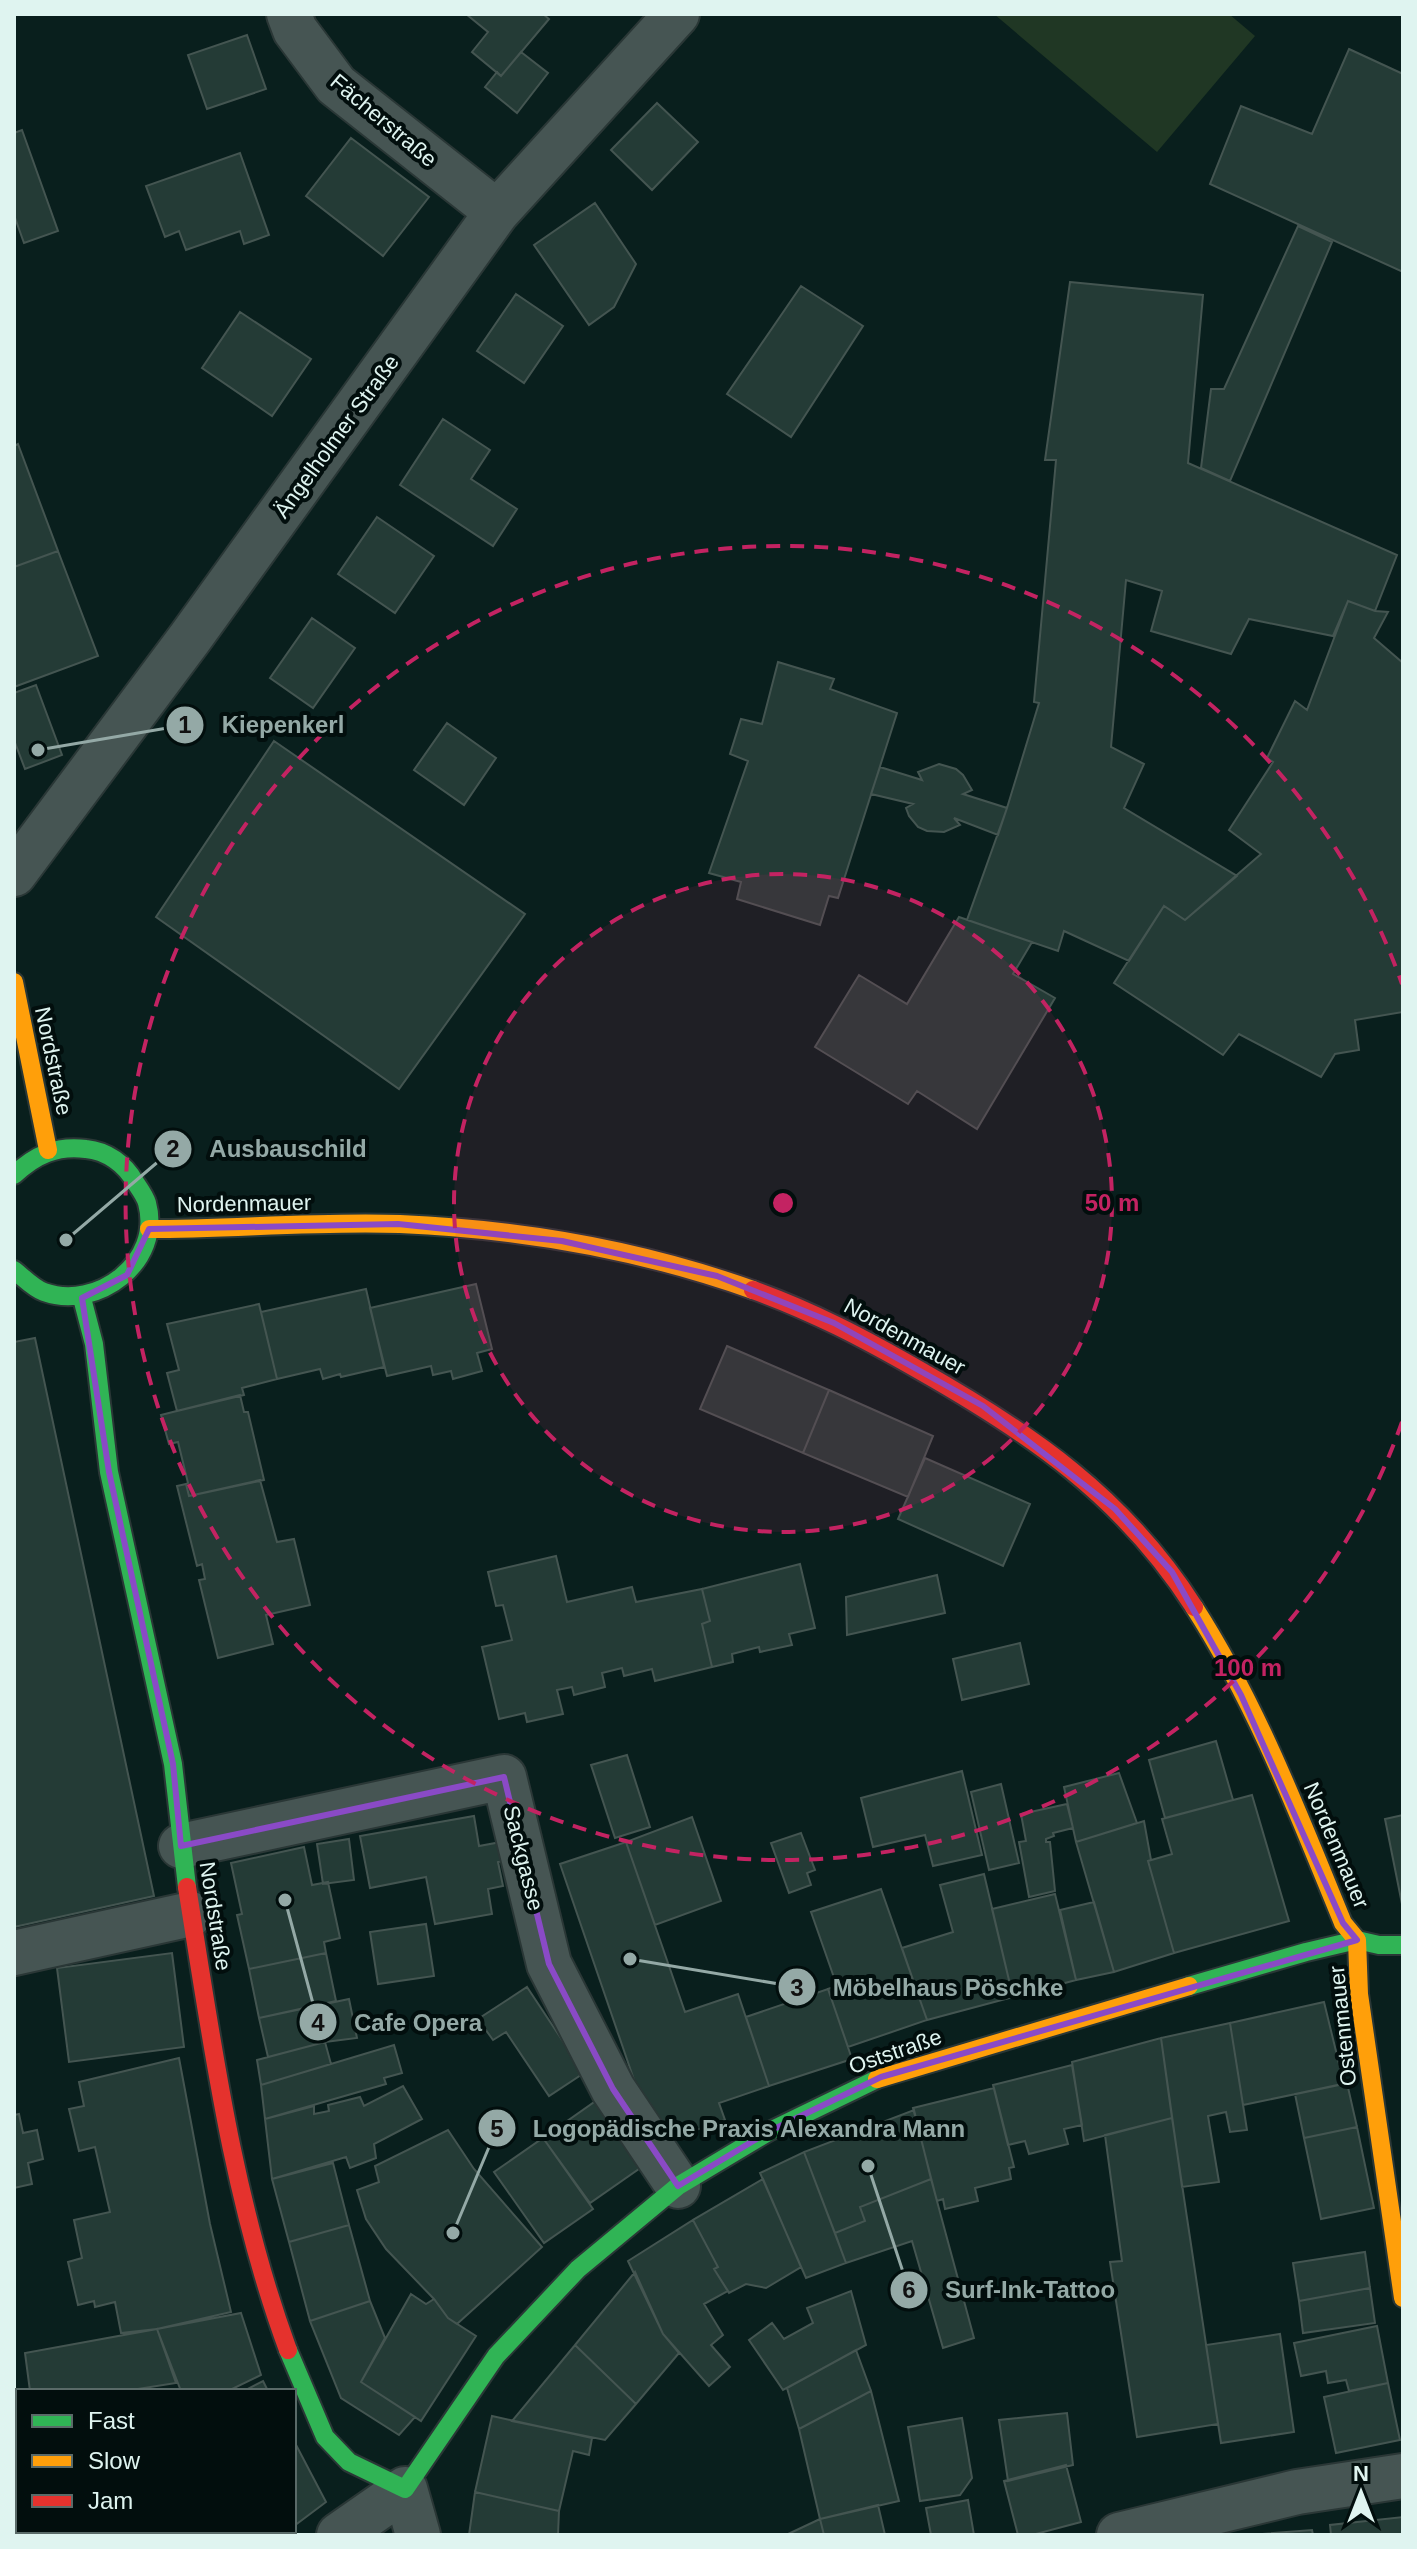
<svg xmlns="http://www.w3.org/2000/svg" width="1417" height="2549" viewBox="0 0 1417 2549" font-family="Arial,sans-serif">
<rect width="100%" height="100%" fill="#091f1d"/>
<path fill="#203724" d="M994,14h235l26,22 -98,116z"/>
<path fill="#243b36" stroke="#445551" stroke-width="2" d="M466,14h77l6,5 -48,57 -29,-24 16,-20z
M247,35l19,54 -59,20 -19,-54z
M1349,49l54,25v198l-193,-88 31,-78 71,28z
M521,52l27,21 -31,40 -32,-26 12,-15 4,4z
M657,103l41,39 -46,48 -41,-40z
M22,130l36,101 -34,12 -10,-28v-82z
M351,138l78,59 -46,59 -77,-60z
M240,153l29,82 -25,9 -4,-13 -54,19 -7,-19 -14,6 -19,-51z
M595,203l41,61 -22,43 -25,18 -55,-80z
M1298,226l34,16 -102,239 -29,-13 10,-79h13z
M1070,282l133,13 -15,168 209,92 -22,56 -27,-10 -15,35 -84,-17 -18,35 -80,-23 11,-40 -36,-11 -15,167 33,17 -20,44 113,68 -52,44 -21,-14 -35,55 -65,-30 -6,20 -91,-31 40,-112 32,-105 -5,-1 22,-242h-11z
M801,286l62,40 -72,111 -64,-43z
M516,294l47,32 -39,57 -47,-32z
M240,312l71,47 -39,57 -70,-48z
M443,419l47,31 -19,29 46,30 -24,37 -93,-61z
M18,444l40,107 -44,16v-121z
M377,517l57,39 -39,57 -57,-39z
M58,551l40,105 -84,31v-120z
M1348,601l27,10 13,1 -14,26 29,25v349l-48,8 4,30 -24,4 -14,23 -82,-43 -16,21 -109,-72 50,-77 21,14 76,-66 -32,-24 44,-68 -6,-4 28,-57 12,9z
M312,618l43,30 -42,60 -43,-30z
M778,662l56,17 -4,10 67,24 -59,185 -9,-2 -9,29 -83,-26 4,-17 -32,-9 39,-112 -18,-7 11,-35 21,5z
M36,685l26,70 -37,14 -11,-29v-47z
M447,723l49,35 -32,47 -50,-35z
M274,741l251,173 -126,175 -243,-172z
M939,764l17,5 7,6 9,15 -9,4 44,14 -9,27 -44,-17 6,7 -16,7 -17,-1 -9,-4 -9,-11 -3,-8 7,-4 -42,-10 9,-27 42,13 -4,-8z
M959,917l73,25 -19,32 42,24 -78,131 -60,-38 -9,13 -93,-57 44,-72 48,29z
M476,1284l16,65 -15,4 5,18 -29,8 -2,-8 -18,4 -2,-9 -44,10 -17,-68z
M366,1289l18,78 -43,10 -1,-3 -17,5 -3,-10 -43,10 -16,-67z
M259,1304l18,75 -35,9 2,7 -67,16 -10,-38 12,-3 -12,-46z
M35,1338l119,558 -140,31v-585z
M727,1346l102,44 -26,63 -103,-44z
M829,1390l104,46 -25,61 -105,-44z
M240,1395l4,17h4l16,68 -75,16 -3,-12 2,-1 -10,-41 -9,2 -8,-29z
M925,1458l105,46 -27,62 -105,-47z
M260,1480l17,62 17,-3 16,66 -44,10 7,29 -55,14 -19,-78 6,-1 -3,-15 -5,2 -20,-80 9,-2 3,12z
M556,1556l11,46 65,-15 4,15 66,-13 8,32 -8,3 10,43 -57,14 -3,-12 -28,7 -2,-8 -20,5 3,14 -31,8 -2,-8 -15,3 6,24 -36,8 -2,-9 -26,6 -17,-72 30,-7 -9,-35 -7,1 -8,-34z
M800,1564l15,64 -26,6 3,11 -32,7 -1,-5 -27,7 1,8 -21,5 -10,-43 8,-3 -8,-32z
M937,1575l8,38 -98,22 -1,-38z
M1020,1643l9,41 -67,16 -9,-41z
M1216,1741l17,59 -68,18 -16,-58z
M627,1755l23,72 -35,11 -24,-73z
M962,1771l20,84 -49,11 -8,-31 -52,12 -12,-49z
M1119,1773l18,50 -61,19 -12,-55z
M1001,1784l18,79 -30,7 -18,-78z
M1252,1795l37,126 -115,32 -26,-92 24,-7 -10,-35z
M1067,1804l6,24 -20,5 1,3 -8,3v3h4l5,49 -26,6 -10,-55 7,-1 -5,-27z
M1403,1815v89h-1l-17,-85z
M474,1816l5,30 22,-4 4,19 -7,1 5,24 -15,3 4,25 -57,10 -9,-47 -56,11 -10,-52z
M692,1817l29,84 -66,24 -29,-83z
M1144,1821l7,39 -3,1 26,92 -60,19 -38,-130z
M801,1833l14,37 -8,3 4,12 -22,8 -18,-50z
M349,1839l5,41 -31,4 -6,-40z
M626,1842l59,170 53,-18 31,92 -50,17 6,17 -69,24 -96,-280z
M304,1847l8,38 16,-3 12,56 -16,4 2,11 -77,16 -12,-54 5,-1 -11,-51z
M984,1874l29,123 -86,23 -25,-72 51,-16 -13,-47z
M881,1889l46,131 -79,27 -20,-58 9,-3 -26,-74z
M1055,1894l21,86 -63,17 -21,-88z
M1094,1902l20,70 -38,8 -16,-70z
M426,1924l8,52 -56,8 -8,-52z
M172,1953l12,94 -115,15 -12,-94z
M326,1953l10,48 -77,17 -10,-49z
M527,1987l57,86 -35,23 -43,-64 -13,8 -15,-21z
M828,1989l24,70 -83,27 -23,-69z
M349,1999l8,39 -32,4 -57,15 -9,-39z
M1324,2002l20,82 -101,21 -13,-82z
M1230,2023l17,107 -17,2 -4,-20 -18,4 11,66 -37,5 -21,-149z
M1161,2038l11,80 -88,23 -12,-79z
M325,2042l6,22 -70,21 -4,-25z
M394,2045l8,28 -18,5 2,6 -121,35 -4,-34z
M179,2058l31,166 21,88 -74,17 -36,4 -6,-31 -20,5 -1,-6 -16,4 -10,-43 14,-4 -8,-38 36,-8 -15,-65 -16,4 -10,-42 15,-3 -5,-24z
M1072,2065l10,60 -18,4 4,15 -39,10 -4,-13 -17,4 -15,-60z
M1347,2083l10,44 -53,11 -9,-44z
M403,2086l19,33 -48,25 2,14 -26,10 -4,-11 -74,22 -7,-60 49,-13v8l15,-3 -1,-6 32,-8 4,9z
M994,2088l20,79 -5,1 2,11 -36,9 3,13 -33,8 -2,-10 -6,2 -24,-93z
M600,2098l46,66 -56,39 -47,-65z
M914,2110l17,69 -71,28 5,14 -30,12 -31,-81z
M19,2114l4,19 14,-3 6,29 -15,4 4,21 -18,4v-73z
M1172,2118l46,306 -81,13 -27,-175 12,-1 -17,-126z
M1357,2127l17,81 -53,11 -17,-81z
M448,2130l26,39 68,78 -85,77 -9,-6 -14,-19 -48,-50 -20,-30 -9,-29 22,-8 -4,-16z
M543,2138l50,71 -49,34 -50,-71z
M804,2152l42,111 -40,15 -46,-105z
M333,2163l16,62 -60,17 -17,-63z
M763,2179l38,88 -35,21 -20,-4 -17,9 -15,-24 4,-2 -25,-47z
M931,2179l43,159 -31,10 -31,-107 -66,22 -11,-30 30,-12 -5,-14z
M693,2220l25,47 -4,2 14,22 -24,13 19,31 -12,10 19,22 -21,19 -46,-52 -35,-73z
M349,2225l21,76 -60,20 -21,-79z
M1365,2252l5,36 -71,13 -6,-38z
M635,2272l28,62 16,19 -43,51 -61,-59z
M1370,2288l5,35 -72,10 -4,-32z
M851,2291l15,54 -83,45 -34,-50 23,-17 12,16 29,-16 -6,-15z
M411,2294l15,10 8,-5 14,19 28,18 -55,85 -60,-39z
M370,2301l15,37 -24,44 54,35 -16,18 -58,-37 -31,-77z
M241,2313l20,62 -33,16h-47l-24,-62z
M1377,2326l11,57 -39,8 -3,-11 -18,3 -2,-12 -25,5 -7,-33z
M157,2329l19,54 -51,8h-95l-5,-38z
M1280,2334l14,98 -73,11 -15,-98z
M575,2345l61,59 -31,36 -93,-19z
M856,2350l15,41 -72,38 -12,-41z
M263,2381l5,10h-24z
M1388,2383l12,57 -64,13 -12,-56z
M871,2391l28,110 -79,18 -21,-90z
M1067,2413l6,52 -65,16 -9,-61z
M492,2416l100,22 -3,17 -16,-4 -14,60 -84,-19z
M962,2418l10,60 -12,17 -40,6 -12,-74z
M294,2441l32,61 -32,24z
M1066,2465l15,57 -49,13h-14l-14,-54z
M475,2492l84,19 -1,24h-89z
M968,2500l6,35h-43l-5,-27z
M878,2505l7,30h-61l-4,-16z
M1403,2517v18h-72l-1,-10z
M820,2519l4,16h-38z
M1312,2530l1,5h-64z
M47,2531h32l3,4h-39z
M136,2531h36l2,4h-36z
M199,2531h61l2,4h-60z
M260,2531h28l-6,4h-20z"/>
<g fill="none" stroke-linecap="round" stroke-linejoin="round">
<g stroke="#2a3736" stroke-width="48">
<path id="street" d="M289,14l6,16 41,55 161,127
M14,874l176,-236 307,-426 180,-198
M181,1846l323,-69 45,187 64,125 65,97
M14,1953l177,-39
M339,2535l66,-46 13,46
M1119,2535l178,-43 106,-16"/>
</g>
<g stroke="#2a3736" stroke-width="22">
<path id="fast" d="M14,1175c21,-20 43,-30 72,-26 21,2 39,15 49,33 4,6 10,14 12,21 16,59 -50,108 -103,89 -11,-4 -21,-15 -30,-22
M82,1298l12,46 15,128 64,292 14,123
M1189,1986l117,-34 51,-12 22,5h24
M288,2350l37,87 24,25 56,27 91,-133 82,-87 100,-83 92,-55 107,-52"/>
</g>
<g stroke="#2a3736" stroke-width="22">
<path id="slow" d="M14,982l34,168
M149,1229c84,0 167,-8 251,-5 119,5 241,26 353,66
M1194,1607c63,98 105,209 149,316l14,17
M1357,1940l2,54 44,304
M877,2079l312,-93"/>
</g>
<g stroke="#2a3736" stroke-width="22">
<path id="jam" d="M753,1290c59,21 112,49 166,80 111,63 205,127 275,237
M187,1887c25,156 46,314 101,463"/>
</g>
<use href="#street" stroke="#465553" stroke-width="44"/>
<use href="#fast" stroke="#30b455" stroke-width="18"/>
<use href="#slow" stroke="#ff9f0a" stroke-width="18"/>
<use href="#jam" stroke="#e5322d" stroke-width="18"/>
</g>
<path fill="none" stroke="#8a4ac6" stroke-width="6" stroke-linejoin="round" d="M398,1224l164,17 155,35 117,47 149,83 132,103 57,63 69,123 102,228 14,17 -476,137 -111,54 -92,55 -65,-97 -64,-125 -45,-187 -323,69 -8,-82 -64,-292 -27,-174 45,-23 22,-46z"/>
<circle cx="783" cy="1203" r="329" fill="#c32362" fill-opacity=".12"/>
<g fill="none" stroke="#c32362" stroke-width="4" stroke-dasharray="14 10">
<circle cx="783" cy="1203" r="329"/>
<path d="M1402 1422A657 657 0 1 1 1402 984"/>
</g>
<g text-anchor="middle" stroke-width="8" stroke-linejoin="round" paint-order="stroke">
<g font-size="22" fill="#dff4f0" stroke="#020e0d">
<text transform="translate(384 120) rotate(40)" y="8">Fächerstraße</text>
<text transform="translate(336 436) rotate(-54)" y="8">Ängelholmer Straße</text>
<text transform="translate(54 1061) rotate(78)" y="8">Nordstraße</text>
<text transform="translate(244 1203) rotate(-1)" y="8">Nordenmauer</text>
<text transform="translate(905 1336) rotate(29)" y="8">Nordenmauer</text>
<text transform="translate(1337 1845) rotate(67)" y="8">Nordenmauer</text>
<text transform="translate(524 1858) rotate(76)" y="8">Sackgasse</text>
<text transform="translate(216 1916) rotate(81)" y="8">Nordstraße</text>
<text transform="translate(1342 2026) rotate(-96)" y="8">Ostenmauer</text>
<text transform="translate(895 2051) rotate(-19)" y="8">Oststraße</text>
</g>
</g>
<circle cx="783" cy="1203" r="12" fill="#c32362" stroke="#020e0d" stroke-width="4"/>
<g font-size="24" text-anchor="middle" font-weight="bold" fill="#c32362" stroke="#020e0d" stroke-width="8" stroke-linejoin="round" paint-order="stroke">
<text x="1112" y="1211">50 m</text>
<text x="1248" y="1676">100 m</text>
</g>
<path fill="none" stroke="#94a9a6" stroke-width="3" d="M38 750L185 725M66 1240L173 1149M630 1959L797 1987M285 1900L318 2022M453 2233L497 2128M868 2166L909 2290"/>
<g fill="#94a9a6" stroke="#020e0d" stroke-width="3">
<circle cx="38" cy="750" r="8"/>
<circle cx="66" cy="1240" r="8"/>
<circle cx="630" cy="1959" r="8"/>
<circle cx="285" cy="1900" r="8"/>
<circle cx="453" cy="2233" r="8"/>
<circle cx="868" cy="2166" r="8"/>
<circle cx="185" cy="725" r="20"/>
<circle cx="173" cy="1149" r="20"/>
<circle cx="797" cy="1987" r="20"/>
<circle cx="318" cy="2022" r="20"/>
<circle cx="497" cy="2128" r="20"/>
<circle cx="909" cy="2290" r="20"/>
</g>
<g font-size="24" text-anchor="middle" font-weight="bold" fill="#111">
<text x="185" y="733">1</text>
<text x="173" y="1157">2</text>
<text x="797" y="1996">3</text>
<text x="318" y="2031">4</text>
<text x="497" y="2137">5</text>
<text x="909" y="2298">6</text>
</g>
<g font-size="24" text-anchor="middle" font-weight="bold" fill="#94a9a6" stroke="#020e0d" stroke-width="8" stroke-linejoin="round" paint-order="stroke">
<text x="283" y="733">Kiepenkerl</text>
<text x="288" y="1157">Ausbauschild</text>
<text x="948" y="1996">Möbelhaus Pöschke</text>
<text x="418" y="2031">Cafe Opera</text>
<text x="749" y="2137">Logopädische Praxis Alexandra Mann</text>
<text x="1030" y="2298">Surf-Ink-Tattoo</text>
</g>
<rect width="1417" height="2549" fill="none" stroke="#dff4f0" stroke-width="32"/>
<rect x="16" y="2389" width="280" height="144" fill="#020e0d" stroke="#5a6a68" stroke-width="2"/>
<rect x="32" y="2415" width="40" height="12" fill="#30b455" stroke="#5a6a68" stroke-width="2"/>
<text x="88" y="2429" font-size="24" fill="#dff4f0">Fast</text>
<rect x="32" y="2455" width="40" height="12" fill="#ff9f0a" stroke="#5a6a68" stroke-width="2"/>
<text x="88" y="2469" font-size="24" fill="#dff4f0">Slow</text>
<rect x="32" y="2495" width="40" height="12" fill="#e5322d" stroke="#5a6a68" stroke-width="2"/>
<text x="88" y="2509" font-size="24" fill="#dff4f0">Jam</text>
<g transform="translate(1361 2493)" stroke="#020e0d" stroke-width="6" paint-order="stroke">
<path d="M0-6L14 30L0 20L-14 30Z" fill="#dff4f0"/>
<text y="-12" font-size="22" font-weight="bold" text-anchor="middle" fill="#dff4f0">N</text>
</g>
</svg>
